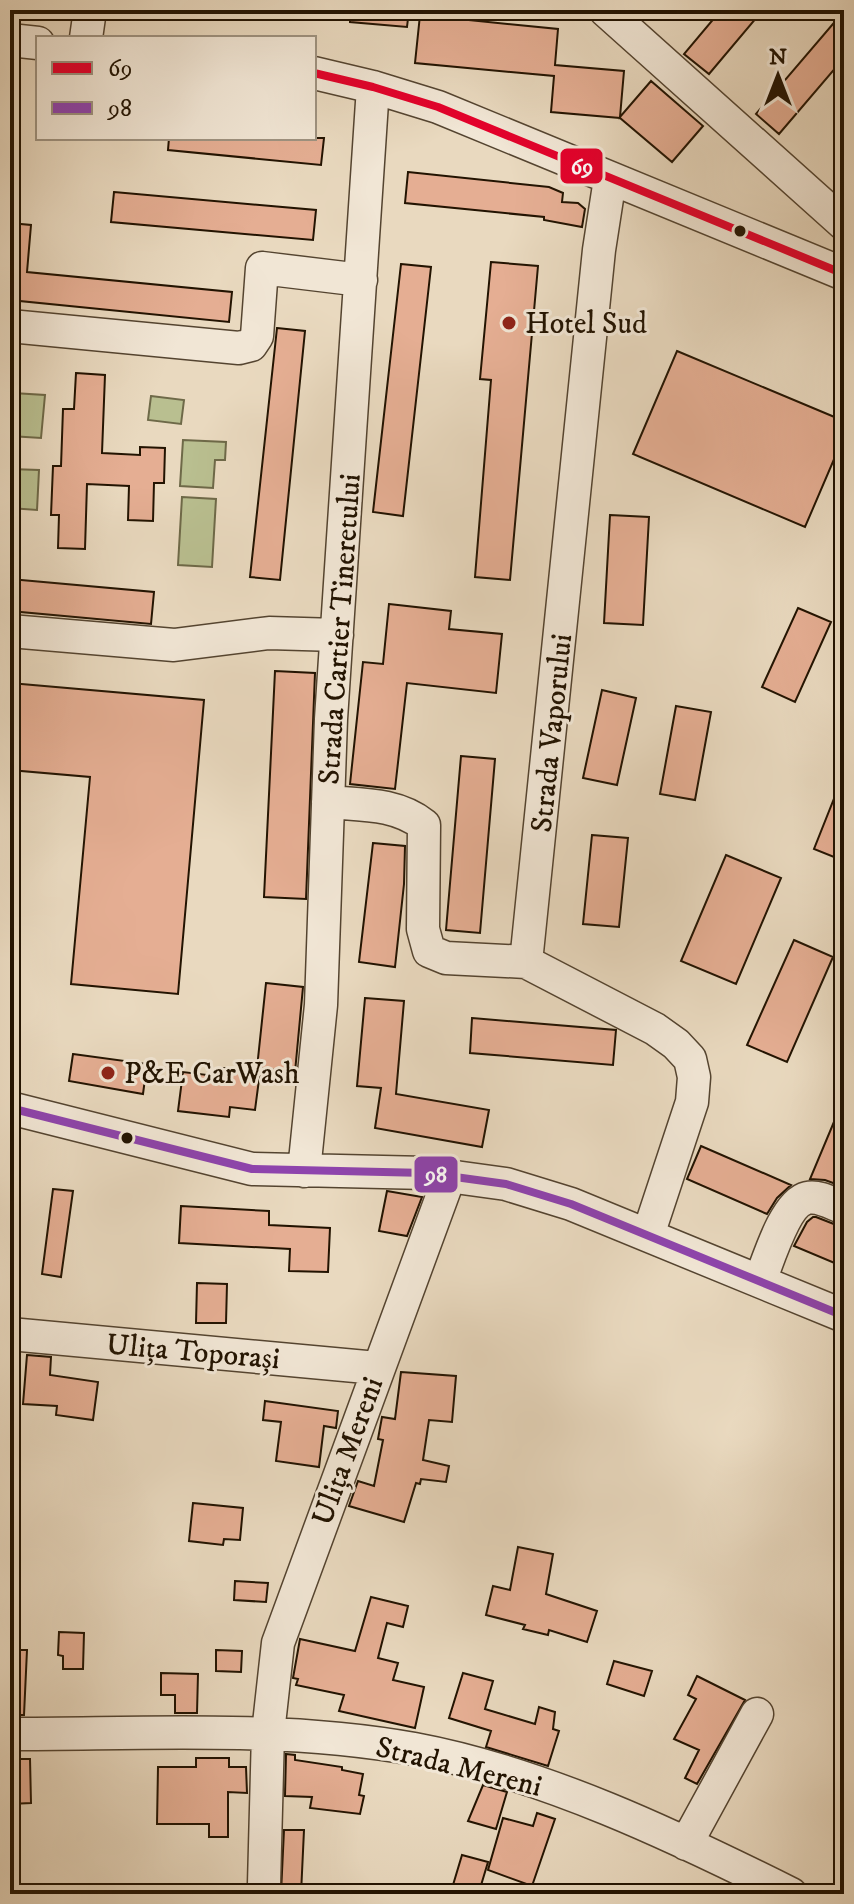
<svg xmlns="http://www.w3.org/2000/svg" width="854" height="1904" viewBox="0 0 854 1904" font-family="'IM FELL DW Pica',serif">
<rect width="100%" height="100%" fill="#e9d9bf"/>
<filter id="stains"><feTurbulence type="fractalNoise" baseFrequency=".0025" numOctaves="4"/><feColorMatrix values="0 0 0 0 .2 0 0 0 0 .09 0 0 0 0 .02 0 0 0 .5 -.17"/></filter>
<radialGradient id="worn" r=".72"><stop offset=".6" stop-color="#630" stop-opacity="0"/><stop offset="1" stop-color="#630" stop-opacity=".3"/></radialGradient>
<path fill="#b9bf90" stroke="#6e6948" stroke-width="2" d="M13,393l32,2 -4,43 -31,-2z
M151,396l33,4 -3,24 -33,-4z
M183,440l43,2 -1,18h-10l-2,28 -33,-2z
M10,469l29,1 -2,40 -27,-2z
M182,497l34,2 -4,68 -34,-2z"/>
<path fill="#e5ae93" stroke="#221301" stroke-width="2" d="M350,10h59l-2,17 -57,-5z
M721,10h42l-54,64 -25,-20z
M844,11v47l-65,76 -23,-20z
M420,15l138,14 -3,36 69,6 -4,46 31,-36 52,45 -31,36 -52,-44 -69,-6 3,-36 -139,-13z
M169,138h155l-3,27 -153,-15z
M408,172l141,15 14,6 -1,9 16,1 7,6 -3,18 -38,-7v-3l-139,-14z
M114,192l202,18 -3,30 -202,-18z
M10,223l21,2 -4,47 205,20 -3,30 -219,-22z
M491,262l47,4 -28,314 -35,-3 16,-197 -11,-1z
M401,264l30,3 -28,249 -30,-4z
M277,328l28,3 -25,249 -30,-3z
M677,351l167,70v15l-39,91 -172,-73z
M76,373l29,2 -3,78 38,2v-8l25,1 -1,35h-10l-1,38 -25,-1 1,-34 -42,-2 -2,65 -27,-1 1,-33h-8l2,-49h8l2,-57h11z
M610,515l39,2 -6,108 -39,-2z
M10,579l144,13 -3,32 -141,-13z
M389,604l62,7 -2,18 53,5 -6,59 -89,-10 -12,106 -45,-5 13,-122 20,2z
M798,608l33,14 -36,80 -33,-15z
M275,671l40,2 -9,226 -42,-2z
M10,683l194,17 -26,294 -107,-10 19,-207 -80,-7z
M602,690l34,8 -19,87 -34,-7z
M676,706l35,6 -16,88 -35,-6z
M461,756l34,3 -15,174 -34,-3z
M843,776h1v85l-30,-12z
M592,835l36,3 -9,89 -36,-3z
M373,843l32,3 -1,38 -9,83 -36,-5z
M726,855l55,23 -45,106 -55,-23z
M794,940l39,17 -46,105 -40,-17z
M266,983l37,4 -8,85 -38,-4z
M365,998l39,3 -8,93 93,16 -7,37 -107,-19 6,-40 -24,-2z
M472,1018l144,12 -3,35 -143,-12z
M73,1054l74,10 -4,30 -74,-13z
M224,1068l36,4 -5,38 -25,-3 -1,10 -51,-6 5,-39 40,5z
M844,1098v89l-19,-7 -15,-1z
M701,1146l90,39 -14,13 -10,16 -80,-35z
M53,1189l20,2 -12,86 -19,-3z
M387,1191l35,6 -15,39 -28,-5z
M181,1206l88,5v14l61,3 -2,44 -39,-1 1,-22 -111,-6z
M816,1217l28,11v39l-50,-21 13,-24 6,-5z
M197,1283l30,1 -1,39h-30z
M27,1355l24,2 -1,18 48,7 -5,38 -37,-5 1,-9 -34,-2z
M401,1372l55,4 -4,46 -23,-2 -6,40 26,6 -3,16 -25,-3 -1,5 -4,-1 -12,39 -55,-16 9,-25 16,5 9,-46 -5,-1 4,-22 13,2z
M265,1401l73,10 -2,17 -12,-2 -5,41 -43,-6 5,-39 -18,-2z
M193,1503l50,5 -3,32 -16,-1 -1,6 -34,-4z
M518,1547l35,7 -7,40 51,17 -10,31 -38,-12 -1,5 -25,-6 2,-4 -39,-10 7,-29 17,4z
M235,1581l33,2 -2,19 -32,-2z
M371,1597l37,9 -5,21 -16,-4 -9,35 20,5 -5,17 31,7 -9,41 -76,-17 5,-16 -48,-10 2,-6 -5,-1 7,-39 55,12z
M59,1632l25,1 -1,36h-20v-13l-5,-1z
M10,1650h17l-3,65h-14z
M216,1650l26,1 -1,21 -25,-1z
M614,1661l38,10 -8,25 -37,-12z
M161,1673l37,1 -1,39h-22v-18h-14z
M463,1673l30,8 -8,28 50,15 4,-17 16,5 -2,17 6,2 -11,35 -62,-19 5,-16 -42,-13z
M697,1676l48,24 -48,84 -12,-6 14,-28 -25,-11 22,-40 -8,-4z
M286,1754l9,1v5l47,7v3l21,4 -4,21 5,1 -4,18 -50,-6 2,-11 -27,-1z
M196,1758h33v9h17l1,26 -19,-1v45h-19v-13h-52l1,-57h38z
M10,1759h20l1,44 -21,1z
M483,1785l24,7 -11,37 -28,-8z
M537,1813l18,6 -23,67 -44,-16 15,-52 30,8z
M284,1830h20l-3,64 -20,-1z
M462,1855l26,7 -9,30 -26,-7z"/>
<g fill="none" stroke-linecap="round" stroke-linejoin="round">
<g stroke="#544430" stroke-width="35">
<path id="minor" d="M605,10l239,214
M86,38l4,-28
M10,40l28,3
M314,73l59,14 65,20 406,167
M10,326l229,22 12,-3 6,-9 5,-68 99,12
M10,631l164,14 95,-12 68,2
M328,802c34,3 68,1 96,23l-1,104 6,22 17,7 80,4 73,-712 11,-71
M526,962l129,67 21,15 14,15 4,18 -2,25 -44,133
M10,1108l242,61 174,4 80,11 65,20 273,112
M304,1171l17,-166 10,-286 42,-632
M760,1281c8,-20 25,-78 47,-83 12,-3 26,6 37,10
M10,1334l367,34
M10,1734c134,0 271,-9 404,15 129,24 261,87 377,145
M686,1844l71,-130
M264,1884l4,-151 10,-90 172,-468"/>
</g>
<use href="#minor" stroke="#f1e6d5" stroke-width="32"/>
<g stroke="#f1e6d5" stroke-width="14">
<path id="bus-1" d="M314,73l59,14 65,20 406,167"/>
</g>
<g stroke="#f1e6d5" stroke-width="14">
<path id="bus-2" d="M10,1108l242,61 174,4 80,11 65,20 273,112"/>
</g>
<use href="#bus-1" stroke="#e4002b" stroke-width="8"/>
<use href="#bus-2" stroke="#8e44ad" stroke-width="8"/>
</g>
<g fill="#221301" stroke="#f1e6d5" stroke-width="3">
<circle cx="740" cy="231" r="7"/>
<circle cx="127" cy="1138" r="7"/>
</g>
<g fill="#8f2418" stroke="#f1e6d5" stroke-width="3">
<circle cx="509" cy="323" r="8"/>
<circle cx="108" cy="1073" r="8"/>
</g>
<g text-anchor="middle" stroke-width="6" stroke-linejoin="round" paint-order="stroke">
<g font-size="30" fill="#221301" stroke="#f1e6d5" text-anchor="start">
<text x="525" y="333">Hotel Sud</text>
<text x="124" y="1083">P&amp;E CarWash</text>
</g>
<g font-size="30" fill="#221301" stroke="#f1e6d5">
<text transform="translate(339 629) rotate(-86)" y="10">Strada Cartier Tineretului</text>
<text transform="translate(551 733) rotate(-84)" y="10">Strada Vaporului</text>
<text transform="translate(193 1351) rotate(5)" y="10">Ulița Toporași</text>
<text transform="translate(347 1451) rotate(-70)" y="10">Ulița Mereni</text>
<text transform="translate(459 1766) rotate(14)" y="10">Strada Mereni</text>
</g>
</g>
<g stroke="#f1e6d5" stroke-width="3">
<rect x="559" y="147" width="45" height="38" rx="8" fill="#e4002b"/>
<rect x="413" y="1155" width="46" height="39" rx="8" fill="#8e44ad"/>
</g>
<g font-size="22" text-anchor="middle" font-weight="bold" fill="#fff">
<text x="582" y="174">69</text>
<text x="436" y="1182">98</text>
</g>
<rect width="854" height="1904" fill="none" stroke="#e9d9bf" stroke-width="40"/>
<rect x="12" y="12" width="830" height="1880" fill="none" stroke="#221301" stroke-width="4"/>
<rect x="20" y="20" width="814" height="1864" fill="none" stroke="#221301" stroke-width="2"/>
<rect x="36" y="36" width="280" height="104" fill="#f1e6d5" stroke="#9e9280" stroke-width="2"/>
<rect x="52" y="62" width="40" height="12" fill="#e4002b" stroke="#9e9280" stroke-width="2"/>
<text x="108" y="76" font-size="24" fill="#221301">69</text>
<rect x="52" y="102" width="40" height="12" fill="#8e44ad" stroke="#9e9280" stroke-width="2"/>
<text x="108" y="116" font-size="24" fill="#221301">98</text>
<g transform="translate(778 76)" stroke="#f1e6d5" stroke-width="6" paint-order="stroke">
<path d="M0-6L14 30L0 20L-14 30Z" fill="#221301"/>
<text y="-12" font-size="22" font-weight="bold" text-anchor="middle" fill="#221301">N</text>
</g>
<rect width="100%" height="100%" filter="url(#stains)"/>
<rect width="100%" height="100%" fill="url(#worn)"/>
</svg>
